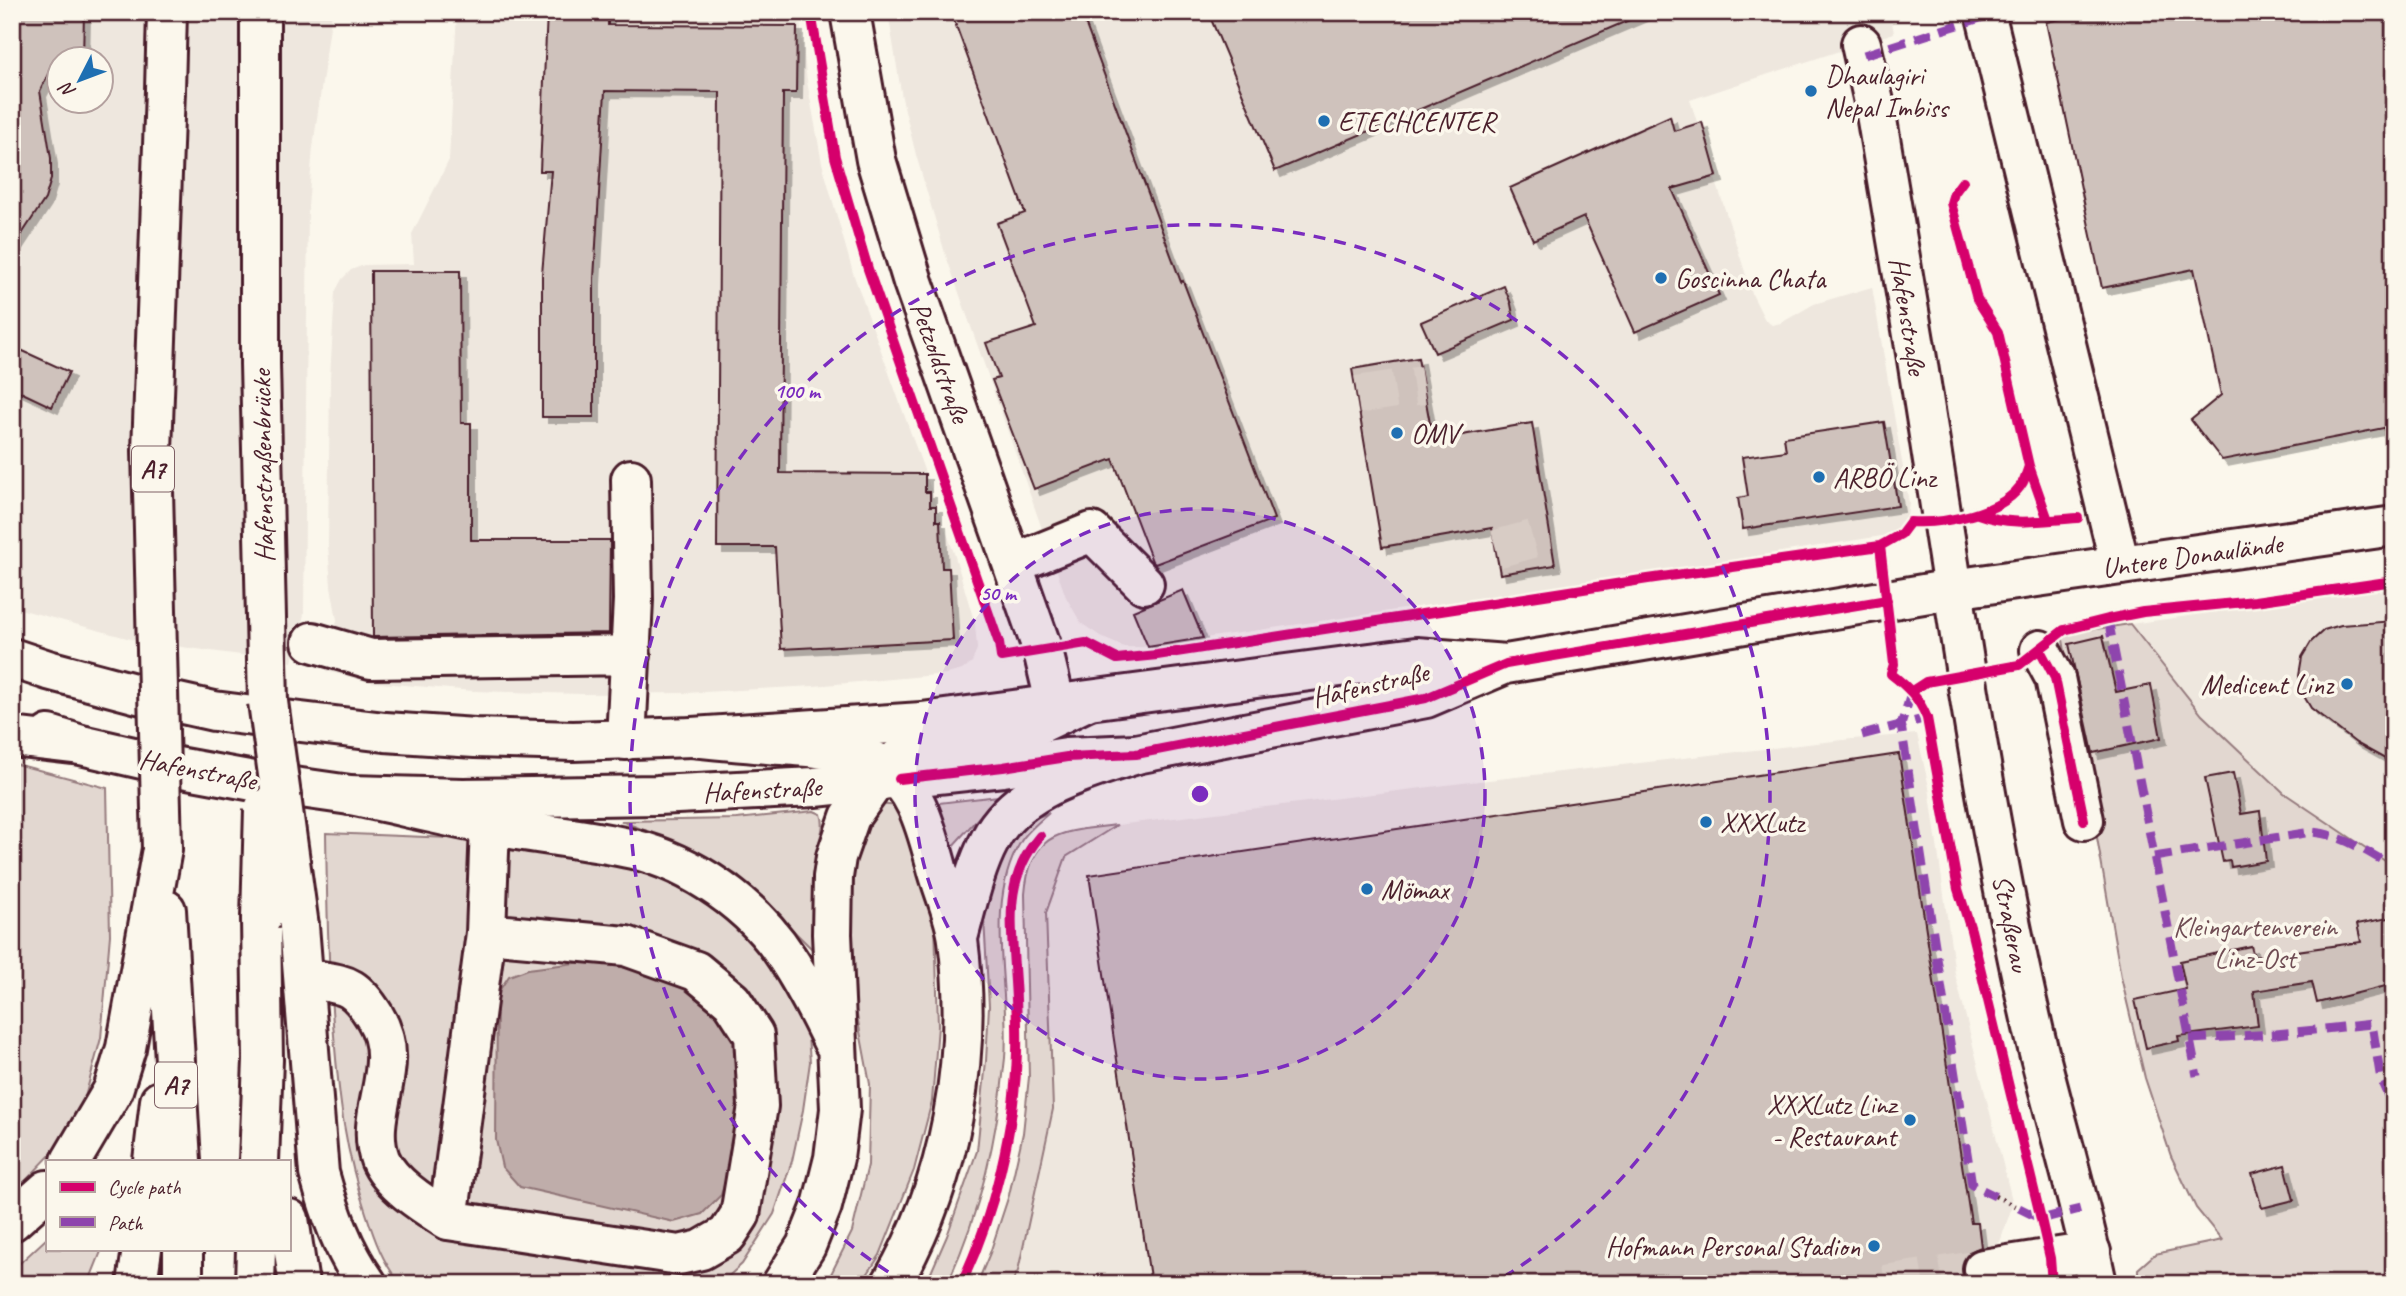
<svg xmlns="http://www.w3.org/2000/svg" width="2406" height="1296" viewBox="0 0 2406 1296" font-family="Caveat,sans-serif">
<defs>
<filter id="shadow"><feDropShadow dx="6" dy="6" stdDeviation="0" flood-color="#0004"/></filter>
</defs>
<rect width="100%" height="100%" fill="#fbf7ec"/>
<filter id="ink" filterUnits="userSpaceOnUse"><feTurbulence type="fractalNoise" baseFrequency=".0143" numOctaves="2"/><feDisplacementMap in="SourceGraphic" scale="14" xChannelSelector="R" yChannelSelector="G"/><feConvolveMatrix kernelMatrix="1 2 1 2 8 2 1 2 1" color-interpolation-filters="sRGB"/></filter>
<g filter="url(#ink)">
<path fill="#eee7de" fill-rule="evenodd" d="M12,12h320l-19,135 -5,60 -4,407 -12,48 -154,-21 -126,-34zM60,60h42v42h-42z
M457,12h342l8,69 15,82 31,110 101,280 21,71 2,25 -5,13 -10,8 -15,4 -133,12 -129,7 -103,1 -109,-3 -103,-9 -44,-11 11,-51 -6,-34 -3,-41 2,-167 5,-86 7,-13 9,-9 13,-5 50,-1 -2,-30 37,-74z
M888,12h1002l4,21 -204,67 62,194 13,26 7,5 9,-2 33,-19 58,-17 37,216 -2,12 -8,13 -11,7 -257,41 -489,71h-18l-21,-9 -22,-15 -15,-26 -121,-344 -29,-98 -14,-57z
M2394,588v279l-110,-74 -82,-78 -72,-91z
M1917,734l12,53 26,187 58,230 -13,38 -55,33 -60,9h-874l7,-13 35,-162 -7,-195 20,-57 51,-32 354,-43 381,-43z"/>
<path fill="#e2d7d0" stroke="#967b7e" stroke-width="2" d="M2130,624l72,91 82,78 110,74v417h-256v-15l17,-15 67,-14 -26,-32 -25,-52 -26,-78 -24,-101 -59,-343z
M12,763l95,25 3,147 -9,103 -16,59 -30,53 -43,45z
M998,796l-47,52 -21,-44z
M878,804l21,2 36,116 3,104 -6,75 -18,69 -34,85 -19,29h-35l26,-52 16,-67 2,-81 -15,-79 -7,-59 5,-93z
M814,811l7,3c4,11 0,21 -3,32 -8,34 -6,69 -5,104l-76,-75 -60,-32 -56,-22 116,-2z
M1049,813c-10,9 -23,19 -29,30 -37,62 -9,148 -15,215 -8,80 -24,153 -58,226h-21l21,-48 30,-85 9,-90 3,-55 -6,-105 31,-68 18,-14z
M1117,825l-51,32 -20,56 7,196 -35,162 -7,13h-34l13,-31 19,-58 14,-62 6,-56 -4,-183c5,-65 39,-62 92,-69z
M326,833l175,7 163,34 62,36 49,51 32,62 3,39 -7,48 -11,51 -18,53 -32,50 -22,20h-319c-18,-20 -27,-46 -35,-71 -21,-62 -27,-114 -32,-178 -6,-68 -7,-134 -8,-202z
M47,1238v11h55l-14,35h-76v-17l7,-3z"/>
<path fill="#bfadaa" stroke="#907477" stroke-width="2" d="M591,961l104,20 46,60 -1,93 -19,61 -19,19 -28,8 -154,-35 -18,-20 -6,-27 1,-146 12,-18 19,-7z"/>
<path fill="#cfc2bc" stroke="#4a1f2b" stroke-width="2" filter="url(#shadow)" d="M12,12h72l-1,48h-28l-15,31 11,67v21l-6,20 -33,50z
M547,12h61v13l189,1 -1,67h-13l-3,380 145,1v18h5v14h6v15h4l2,47h7l4,72 -172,9 -6,-102h-58l3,-455 -115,-1 -11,188v138h-52v-143l9,-103h-11z
M951,12h130l100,270 2,-1 91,238 -119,45 -3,-3 -39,-102 -79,30 -42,-109 7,-2 -13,-35 50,-16 -39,-104 28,-10z
M1208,12h440l-373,159z
M2094,12h300v414l-172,34 -31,-40 30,-25 -27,-126 -92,19 -56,-266z
M1670,116l4,15 28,-9 15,54 -45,13 47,106 -84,37 -51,-115 -51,23 -23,-52z
M371,271h89l1,152h10v117h139l-1,93 -236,4z
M1504,286l7,18 3,16 -79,33 -14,-31z
M12,346l57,26 -17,35 -40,-19z
M1418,358l15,82 99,-17 23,142 -55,9 -8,-46 -110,19 -30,-178z
M1884,422l14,84 -155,23 -5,-31 10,-2 -6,-39 44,-6 -2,-14z
M1183,590l20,48 -55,9 -15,-36z
M2394,621v143l-38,-21 -45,-35 -9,-15 -3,-18 3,-18 9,-15 13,-12 17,-5z
M2103,636l13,56 35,-7 10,53 -68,15 -24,-109z
M1899,754l72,469h7l3,24 -12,5 -7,10v11l5,11h-816l-62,-409z
M2233,773l8,41 19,-3 6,50 -35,6 -1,-6 -7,1 -18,-84z
M2394,917v67l-77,19 -5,-21 -58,9 4,35 -80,10 1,5 -33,7 -11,-48 51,-11 -6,-28 71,-15 3,11 107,-15 -4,-18z
M2285,1165l9,35 -32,8 -10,-34z"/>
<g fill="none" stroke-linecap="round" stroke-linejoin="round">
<path stroke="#d8ccc5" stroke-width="38" stroke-dasharray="38 19" stroke-linecap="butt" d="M1357,395l66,-10
M1496,549l55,-15
M1885,1284l98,-15"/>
<g stroke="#4a1f2b" stroke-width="44">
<path id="minor" d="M850,12l26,148 37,122 130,369 13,55
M1985,12l135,553
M1861,44l13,58 43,257 36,230
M1013,564l79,-32 52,52
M312,642l59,17 260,-4
M2040,650l15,28 29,142
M626,740l7,-140 -2,-121
M486,933l140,13 70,25 36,30 22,34 4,71 -18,109 -13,20 -26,15 -22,5 -231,-35 38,-287 4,-108
M304,978c40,8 48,2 71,39 30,49 -12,95 5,142 10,25 46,47 68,61
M1983,1269l108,-17"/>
</g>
<g stroke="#4a1f2b" stroke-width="44">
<path id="major" d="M1953,589c22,148 47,297 81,443 20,84 46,167 63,252
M12,658l36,12 90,24 76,17 87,11 84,10 90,6 98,3 119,-4 230,-15 494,-65 90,7 447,-75 441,-63
M49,735l32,10 96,22 82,15 91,13 113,3 194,-3 158,-8 188,-20 64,-10 69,-3 290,-56 75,-32"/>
</g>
<g stroke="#4a1f2b" stroke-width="44">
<path id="highway" d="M260,12v352l8,338
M165,90l2,-78
M12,737l69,8
M692,737c30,3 60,6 90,8 34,3 74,3 103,22 32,21 41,62 51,97 6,25 19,51 22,76 15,117 -7,243 -67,344
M350,795c54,11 107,25 162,34 40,7 81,11 121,20 59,14 121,57 154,109 18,27 32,55 46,84
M166,910l15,251
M299,926l20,247c11,40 24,77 48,111
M958,938c9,-33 16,-68 32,-98 27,-53 94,-68 146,-86
M71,1161l42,-71 13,-42 36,-199
M153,1161l7,-60
M259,1161l4,-101 -2,-141
M289,1219l10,65
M12,1221l35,-31
M183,1249v35
M137,1284l5,-35
M255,1284l1,-35
M782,1284l24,-38 16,-40 12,-48 6,-49 -8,-175 1,-57 3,-20 14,-40 29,-41 19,-17 19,-13 114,-18 54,-26"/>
</g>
<path stroke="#4a1f2b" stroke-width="4.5" stroke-dasharray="2 5" stroke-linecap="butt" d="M1995,1196l24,12"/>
<use href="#minor" stroke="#fbf7ec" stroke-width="38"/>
<use href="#major" stroke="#fbf7ec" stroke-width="38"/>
<use href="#highway" stroke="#fbf7ec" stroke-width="38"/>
<g stroke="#4a1f2b" stroke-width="44" stroke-linecap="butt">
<path id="highway-bridge" d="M268,702l31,224
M162,849l-10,-398 13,-361
M261,919l3,-110"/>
</g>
<use href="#highway-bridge" stroke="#fbf7ec" stroke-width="38"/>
<path stroke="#8e44ad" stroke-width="9" stroke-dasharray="18 9" stroke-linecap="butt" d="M1864,55l122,-39
M2108,619l89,457
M1912,691l-11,34 71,460 23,11
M1862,735l65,-17
M2154,857l157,-25c31,2 56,20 83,35
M2190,1039l86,-5 96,-10 9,56 13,29
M2019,1208l22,11 39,-10"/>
<g stroke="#fbf7ec" stroke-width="15">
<path id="cycleway" d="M811,12l24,145 33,112 131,374 2,14 85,-14 31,16 40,-4 491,-76 232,-33 21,-12 9,-12c33,2 95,-8 113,-40 2,-4 4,-10 6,-16
M1963,181l-9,12 -3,10 26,96 21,33 31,134 19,54
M1978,514c36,13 63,6 100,4
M1880,546l14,118 -3,10c17,13 28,24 36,44l31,171 13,41 70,289 9,39 2,26
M2040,650l15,28 29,142
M1912,691l14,-9 93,-17 45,-35 44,-11 35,-7 112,-11 139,-20
M899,779l104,-12 64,-10 69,-3 290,-56 80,-34 381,-64
M961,1284c33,-68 54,-157 56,-232 1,-28 -1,-57 -3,-85 -3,-50 -9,-89 26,-131"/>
</g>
<use href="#cycleway" stroke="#d6006c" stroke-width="10"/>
</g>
</g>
<circle cx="1200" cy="794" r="285" fill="#7b2cbf" fill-opacity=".12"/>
<g fill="none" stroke="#7b2cbf" stroke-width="3.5" stroke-dasharray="12 9">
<circle cx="1200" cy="794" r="285"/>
<path d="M906 1283A570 570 0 1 1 1494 1283"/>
</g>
<g fill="#1f6fb2" stroke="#fbf7ec" stroke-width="2.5">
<circle cx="1811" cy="91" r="7"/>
<circle cx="1324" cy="121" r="7"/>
<circle cx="1661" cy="278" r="7"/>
<circle cx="1397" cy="433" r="7"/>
<circle cx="1819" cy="477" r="7"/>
<circle cx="2347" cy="684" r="7"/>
<circle cx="1706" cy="822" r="7"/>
<circle cx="1367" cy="889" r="7"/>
<circle cx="1910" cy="1120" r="7"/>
<circle cx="1874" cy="1246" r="7"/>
</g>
<g text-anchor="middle" stroke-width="7" stroke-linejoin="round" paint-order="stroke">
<g fill="#fbf7ec" stroke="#7f6065" stroke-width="2">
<rect x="132" y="446.5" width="42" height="45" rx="5"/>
<rect x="155" y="1062.5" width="42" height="45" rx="5"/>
</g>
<g font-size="26" font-weight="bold" fill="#4a1f2b">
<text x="153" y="478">A7</text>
<text x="176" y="1094">A7</text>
</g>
<g font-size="28" fill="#4a1f2b" stroke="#fbf7ec" text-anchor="start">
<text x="1825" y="85">Dhaulagiri<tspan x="1825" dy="32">Nepal Imbiss</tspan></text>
<text x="1338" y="131">ETECHCENTER</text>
<text x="1675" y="288">Goscinna Chata</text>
<text x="1411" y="443">OMV</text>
<text x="1833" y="487">ARBÖ Linz</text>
<text x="2333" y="694" text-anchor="end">Medicent Linz</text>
<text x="1720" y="832">XXXLutz</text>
<text x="1381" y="899">Mömax</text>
<text x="1896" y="1114" text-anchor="end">XXXLutz Linz<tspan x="1896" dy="32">- Restaurant</tspan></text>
<text x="1860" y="1256" text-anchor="end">Hofmann Personal Stadion</text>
</g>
<g font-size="28" fill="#4a1f2b" stroke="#fbf7ec">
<text transform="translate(1909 316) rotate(81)" y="10">Hafenstraße</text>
<text transform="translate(941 362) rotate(70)" y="10">Petzoldstraße</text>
<text transform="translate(262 466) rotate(-91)" y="10">Hafenstraßenbrücke</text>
<text transform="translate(2192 555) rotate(-8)" y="10">Untere Donaulände</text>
<text transform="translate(1370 684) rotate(-13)" y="10">Hafenstraße</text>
<text transform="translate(198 769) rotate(11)" y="10">Hafenstraße</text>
<text transform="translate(762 789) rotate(-3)" y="10">Hafenstraße</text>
<text transform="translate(2012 923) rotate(79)" y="10">Straßerau</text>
</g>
<g font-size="28" fill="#704d54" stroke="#fbf7ec">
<text x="2255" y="936">Kleingartenverein<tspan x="2255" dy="32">Linz-Ost</tspan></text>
</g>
</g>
<circle cx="1200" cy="794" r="10" fill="#7b2cbf" stroke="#fbf7ec" stroke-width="3.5"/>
<g font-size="21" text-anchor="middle" font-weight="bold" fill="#7b2cbf" stroke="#fbf7ec" stroke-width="7" stroke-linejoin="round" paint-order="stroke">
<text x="797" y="398">100 m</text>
<text x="998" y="600">50 m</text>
</g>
<rect width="2406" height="1296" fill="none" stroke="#fbf7ec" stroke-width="42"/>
<rect x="21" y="21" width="2364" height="1254" fill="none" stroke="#4a1f2b" stroke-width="2.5" filter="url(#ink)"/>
<rect x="46" y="1160" width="245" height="91" fill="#fbf7ec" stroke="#b4a19f" stroke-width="2"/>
<rect x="60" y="1182" width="35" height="10" fill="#d6006c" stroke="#b4a19f" stroke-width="2"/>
<text x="108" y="1194" font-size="21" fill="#4a1f2b">Cycle path</text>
<rect x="60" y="1217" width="35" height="10" fill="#8e44ad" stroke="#b4a19f" stroke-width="2"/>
<text x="108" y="1230" font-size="21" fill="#4a1f2b">Path</text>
<g transform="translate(80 80) rotate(228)"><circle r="33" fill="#fbf7ec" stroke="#b4a19f" stroke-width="2"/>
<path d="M0-5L12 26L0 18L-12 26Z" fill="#1f6fb2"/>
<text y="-10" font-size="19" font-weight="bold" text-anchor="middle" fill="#4a1f2b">N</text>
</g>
</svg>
